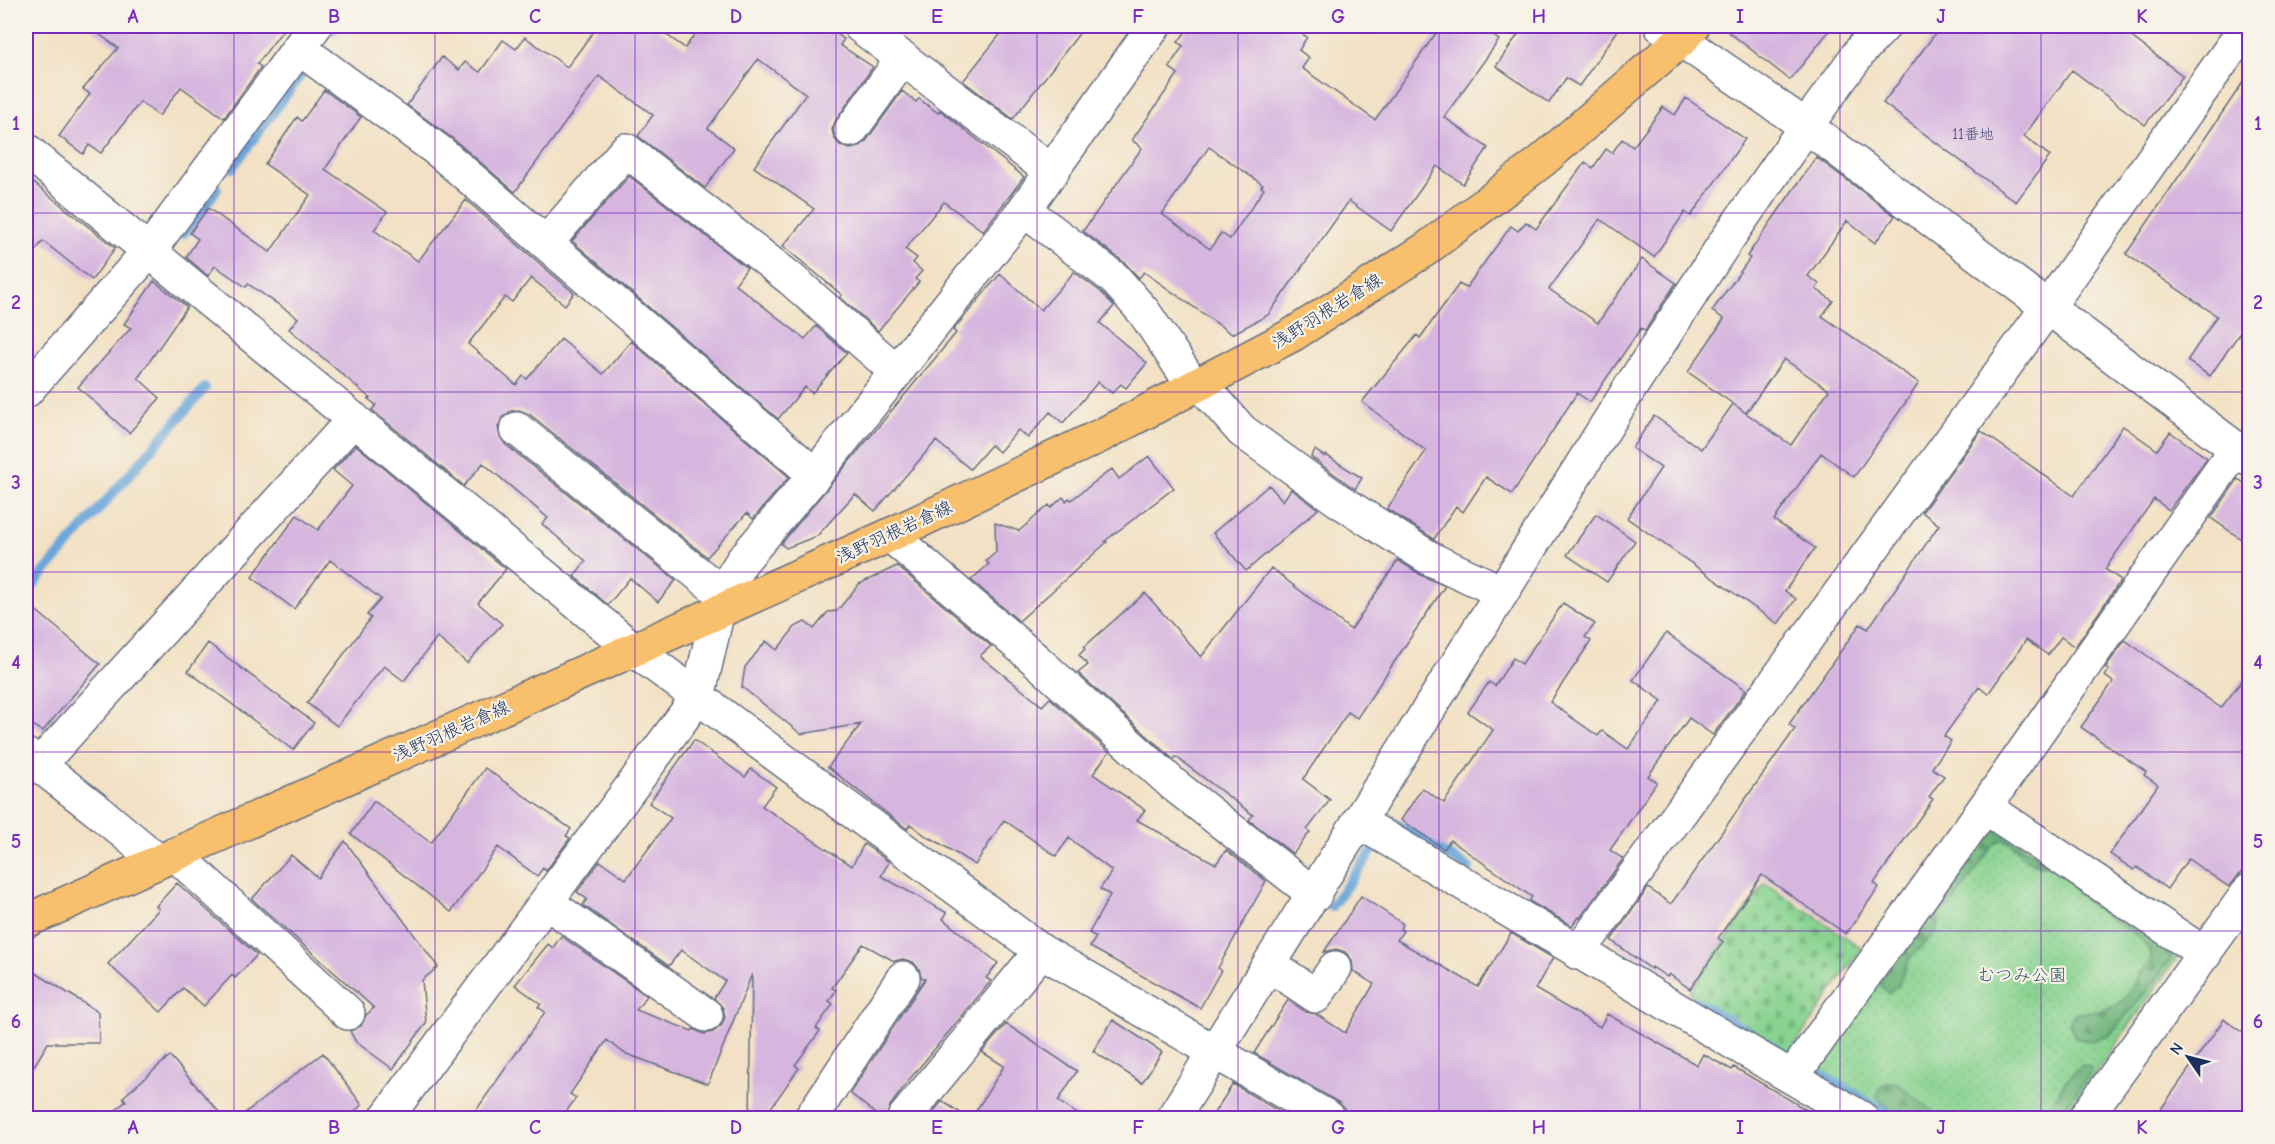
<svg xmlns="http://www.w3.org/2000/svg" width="2275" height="1144" viewBox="0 0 2275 1144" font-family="'Comic Neue','Klee One',sans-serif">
<defs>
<pattern id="green-dots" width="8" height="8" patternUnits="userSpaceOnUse" patternTransform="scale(1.5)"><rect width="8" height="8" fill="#88d390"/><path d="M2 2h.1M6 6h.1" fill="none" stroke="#75b57f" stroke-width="1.8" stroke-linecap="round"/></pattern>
<pattern id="forest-firs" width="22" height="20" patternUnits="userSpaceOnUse" patternTransform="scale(1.5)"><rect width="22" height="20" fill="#6eb57a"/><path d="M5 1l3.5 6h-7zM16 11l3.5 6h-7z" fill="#5a9467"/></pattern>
<pattern id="cemetery-stones" width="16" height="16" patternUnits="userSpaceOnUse" patternTransform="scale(1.5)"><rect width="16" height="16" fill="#88d390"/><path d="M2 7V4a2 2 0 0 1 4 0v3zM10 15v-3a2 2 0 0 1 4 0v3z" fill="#75b57f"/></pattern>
</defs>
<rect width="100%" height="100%" fill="#f7f3e8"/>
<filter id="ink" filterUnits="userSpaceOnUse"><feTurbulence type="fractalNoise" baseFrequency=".0167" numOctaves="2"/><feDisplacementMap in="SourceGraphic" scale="12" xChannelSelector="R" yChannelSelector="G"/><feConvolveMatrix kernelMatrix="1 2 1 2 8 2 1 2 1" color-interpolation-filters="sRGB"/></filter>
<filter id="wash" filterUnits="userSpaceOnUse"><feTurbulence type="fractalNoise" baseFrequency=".008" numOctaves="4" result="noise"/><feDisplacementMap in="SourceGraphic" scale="24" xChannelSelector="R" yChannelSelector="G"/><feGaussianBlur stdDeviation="1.35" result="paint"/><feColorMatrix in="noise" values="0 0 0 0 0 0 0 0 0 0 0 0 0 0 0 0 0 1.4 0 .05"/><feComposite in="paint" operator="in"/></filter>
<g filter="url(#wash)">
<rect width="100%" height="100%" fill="#f2e1c4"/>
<path fill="url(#green-dots)" stroke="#528177" stroke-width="1.5" d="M1988,820l191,135 -115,163h-163l-80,-47 -3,-8z"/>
<path fill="url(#forest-firs)" stroke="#44726c" stroke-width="1.5" d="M1990,826l57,38 -8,3 -15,-9 -15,-17 -9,-1 -9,8 -38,54 -15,12v10l-2,8 -27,27 -10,25 -11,10 -8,-10 4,-8z
M2073,879l97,68 2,10 -18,25 -45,54 -17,5 -17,-3 -6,-16 5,-8c37,-5 47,-2 64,-38 3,-7 11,-11 14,-19l-3,-8 -11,-13 -46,-29 -19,-19z
M2081,1065l10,2 1,4 -35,47h-14l22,-36z
M1895,1082l47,36c-25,1 -47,1 -65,-21 3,-11 7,-14 18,-15z"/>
<path fill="url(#cemetery-stones)" stroke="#528177" stroke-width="1.5" d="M1765,883l97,65 -72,104 -101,-59z"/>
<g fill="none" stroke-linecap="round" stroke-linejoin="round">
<path stroke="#69a6da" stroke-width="10" d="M333,30l4,-4
M232,168l70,-95
M183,234l34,-45
M26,593l179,-205
M1394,823l75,45
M1331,907l41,-56
M1695,1001l84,49
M1820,1074l76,44"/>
</g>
<g id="blocks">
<path fill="#d6b5df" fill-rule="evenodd" d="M88,26h198l-29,38 4,3 -37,51 -43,-31 -22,29 -19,-14 -39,51 -12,-8 -6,9 -24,-18 31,-42 -7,-5 35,-41z
M598,26h56l31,22 16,-22h124l19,13 -4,6 33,22 -37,53 -4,9 2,9 6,7 10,4 9,-2 7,-6 36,-50 14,11 3,-3 19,14 2,-3 84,67 -41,54 -39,-29 -39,47 12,9 -4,5 9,8 -7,8 4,3 -41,49 -38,-34 2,-2 -59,-49 31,-37 -60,-42 52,-73 -48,-35 -50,69 26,20 -29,40 -67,-52 15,-21 -54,-39 -84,116 -63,-54 -45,-33 35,-48 17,13 6,-8 15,10 23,-32 13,9 9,-12 42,30z
M1007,26h78l-72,93 -50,-38z
M1190,26h100l17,11 -8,13 10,8 -7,10 73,52 66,-94h38l20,14 -55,77 44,31 -25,36 -26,-18 -46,65 -42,-30 -81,114 -36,19 -88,-62 -5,6 -14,-15 -42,-32 59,-83 -10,-8 46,-66 -9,-7 14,-21 -5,-4zM1209,147l54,38 -2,2 3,2 -34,50 -9,-6 -11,16 -48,-35z
M1524,26h97l-42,60 -13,-8 -17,25 -53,-37z
M1721,26h112l-43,54z
M1941,26h176l66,50 -38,49 -73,-55 -48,66 26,20 -34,46 -133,-99z
M2250,72v246l-40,58 -23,-15 30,-45 -91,-62z
M324,90l37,27 -36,52 62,43 -13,18 44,31 48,-61 108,93 -9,12 -34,-27 -19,24 -7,-5 -37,47 48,41 7,-9 4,3 34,-40 42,35 28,-33 158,136 -36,42 -6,-6 -40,44 -178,-143 -10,-4 -8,1 -8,6 -5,10 2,9 5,8 171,136 -18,22 -28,-24 -22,27 -34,-29 12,-15 -44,-37 6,-6 -65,-55 -19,23 -92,-76 4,-5 -8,-6 2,-1 -81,-69 9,-11 -50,-34 -2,3 -31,-21 -7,10 -22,-19 12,-18 -8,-6 18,-25 62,44 40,-57 -45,-31 32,-47 5,4z
M1686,98l59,41 -54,77 -6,-4 -31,45 -54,-38 -51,70 49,34 44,-64 34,24 -31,48 -4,-3 -51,74 -13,-9 -65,101 -26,-17 -23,35 -7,-6 -22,33 -47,-30 39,-58 -64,-49 55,-67 3,3 39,-54 7,4 45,-62 7,5 8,-9 10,7 49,-67 8,6 13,-19 6,4 10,-14 11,8 30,-40 12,8z
M1816,157l79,59 -20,27 -28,-22 -39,55 11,8 -3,5 17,12 -11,15 97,67 -65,94 -33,-24 -47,67 41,28 -30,43 11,8 -18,25 -151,-106 34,-50 -29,-20 22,-32 47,33 32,-45 58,41 38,-55 -45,-31 -38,54 -58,-41 36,-53 -12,-8 38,-53 -3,-2z
M629,176l118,92 -12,16 70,55 11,-13 31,27 -35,40 -7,-6 -27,32 -206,-178z
M26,177l89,71 -23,32 -49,-39 -17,21z
M1074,272l27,20 13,14 -14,17 47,40 -21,25 -5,-4 -9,9 -14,-11 -35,41 -13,-11 -22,26 -10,-8 -19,22 -8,-7 -21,24 -34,-28 -61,70 -20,-17 -38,42 -31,12 -5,-4 175,-211 -3,-3 47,-56 41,36z
M154,281l33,26 -49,71 22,20 -31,35 -51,-46 53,-59 -7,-4z
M2123,426l34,24 13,-18 37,26 -38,52 -15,-11 -49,70 16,11 -46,67 -14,-10 -13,18 -22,-15 -38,54 -9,-7 -35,49 7,5 -19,27 12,8 -15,21 4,2 -59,84 5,4 -33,47 -84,-59 -44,63 5,4 -33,47 -21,-15 -2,3 -15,-10 -1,2 -40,-29 37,-52 23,16 124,-175 -6,-5 71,-100 8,5 71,-104 -17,-13 59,-81 93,65z
M356,445l150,124 -28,34 24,21 -35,39 -30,-26 -33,44 -20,-15 -47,60 -30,-23 64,-85 -4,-3 14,-16 -51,-39 -36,49 -42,-32 45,-62 21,15 34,-44 -19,-16z
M1315,450l10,7 1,-2 36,23 -7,11 -44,-32z
M1149,456l25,32 -69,53 2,1 -88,79 -48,-41 18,-16 -3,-3 10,-9 -1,-29 24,8 30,-26 2,3 12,-11 3,4 3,-3 2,2 41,-31 7,10z
M2238,479l12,8v58l-39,-27z
M1269,485l14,16 8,-12 27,20 -72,62 -33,-38z
M1596,514l39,27 -28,41 -40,-27z
M1398,560l23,15 24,11 -88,132 -9,-6 -45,67 27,21 -23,30 3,2 -17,22 -44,-34 4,-5 -77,-58 -2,3 -96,-87 10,-8 -9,-10 6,-6 -1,-2 61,-54 56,64 70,-89 80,62z
M897,566l94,80 -11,10 62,50 8,-8 59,54 -16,22 52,36 -8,10 79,44 10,-14 40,31 -48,87 3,2 -21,38 -110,-61 6,-10 -7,-4 21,-38 -10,-6 12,-18 -43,-33 -13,18 -52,-36 -29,45 -44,-27 -1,1 -20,-15 -3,5 -79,-62 33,-43 -60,10 -59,-47 3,-20 21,-26 11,9 18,-23 10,-5 9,7 14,-17 9,-1 22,-27z
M26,602l74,62 -58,68 -16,-13z
M1563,603l32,21 -10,13 6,4 -41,61 48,34 4,-5 26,18 34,-48 -29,-21 33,-47 80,57 -33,45 -24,-17 -41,58 9,6 -47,68 13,9 -43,59 -2,-1 -6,9 -43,-25 3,-4 -82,-57 -6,9 -43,-29 21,-32 22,15 49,-73 -25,-18 21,-30 6,4 18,-28 9,6z
M2125,640l96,68 29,-38v192l-21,25 -41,-28 -21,30 -30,-22 -3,3 -24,-16 48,-69 -14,-10 2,-3 -65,-45 32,-45 -8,-6 4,-6 -4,-2z
M208,643l106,80 -21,27 -105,-79z
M694,740l51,37 6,-8 25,18 -14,19 90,60 12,-22 25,18 -8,14 66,37 -4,6 55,44 -12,15 5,3 -82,99 -19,26 -4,13h-4l-32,-26 75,-114 -4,-2 -2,-8 -6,-7 -10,-3 -9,2 -31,-17 -31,44 4,2 -7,11 4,3 -17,24 4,3 -25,34 4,3 -36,51h-13l2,-145 -44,110 -84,-31 -17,-13 -37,54 6,4 -15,21h-91l75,-107 -7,-5 3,-3 -26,-19 33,-41 5,4 8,-12 86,60 -11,14 56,21 1,-2 11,5 9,-2 9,-7 3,-8 -2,-9 -9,-10 11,-17 -44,-31 -12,16 -86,-61 4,-6 -10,-7 23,-31 26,18 45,-61 -22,-15z
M485,768l86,61 -5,7 4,2 -24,33 -3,-3 -6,8 -39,-29 -47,65 -100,-78 23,-33 57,42z
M345,841l93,126 -16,13 4,43 -33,46 -37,-27 -6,-11 11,-5 5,-11 8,-7 -122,-109 39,-44 27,23z
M177,883l80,72 -22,23 -3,-3 -28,31 -21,-18 -22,24 -53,-48 51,-55 -3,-3z
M1361,896l42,28 -3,5 3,2 -6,9 81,47 33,-54 42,25 -18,31 65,38 7,-13 90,51 6,-11 29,16 2,-3 88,52h-474l-3,-10 -7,-7 -84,-49 34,-53 18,12 10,2 29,19 29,-49 -21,-13 -1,-11 -7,-8 -9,-3 -12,3z
M36,973l62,39 1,31h-51l-22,36v-90z
M2224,1019l26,18v82h-96z
M1113,1020l49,32 -20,31 -49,-32z
M1006,1024l71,47 -19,30 27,18h-114l33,-53 -22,-14z
M323,1053l39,52 -17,14h-108z
M170,1056l55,63h-119l20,-18 -3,-4z
M1233,1084l59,35h-82z
M942,1101l28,18h-42z"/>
</g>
</g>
<g filter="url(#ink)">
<use href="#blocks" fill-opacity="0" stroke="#666d82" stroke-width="1.5"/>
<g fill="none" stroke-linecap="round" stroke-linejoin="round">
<g stroke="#666d82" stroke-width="36">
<path id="minor" d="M860,26l192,146
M1661,26l145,100 444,333
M299,48l141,104 375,323
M851,130l52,-72
M26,150l607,499 408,302 288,167
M1024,210l90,68 30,34 50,75
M546,243l80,-93 165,129 106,93
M1200,383l42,48 96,69 93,59 71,33
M26,391l123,-140 166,-225
M517,429l205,164
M890,535l147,126 137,124 141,110
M26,755l72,56 60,50
M39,765l315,-346
M1985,807l220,147
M1359,822l502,296
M175,854l173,159
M546,902l160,113
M1578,953l470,-646 199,-281
M1270,965l46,31 19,-28
M1792,1077l193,-270 251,-358
M386,1118l312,-421 24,-104 20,-32 73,-86 209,-265 130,-184
M811,1118l92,-140
M904,1118l137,-167
M1173,1118l455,-727 96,-147 82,-118 56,-77 22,-23
M2085,1118l165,-228"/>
</g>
<g stroke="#666d82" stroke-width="36">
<path id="major" d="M26,921l864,-386 212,-100 190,-100 134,-86 116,-88 139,-121 12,-14"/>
</g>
<use href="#minor" stroke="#fff" stroke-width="33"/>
<use href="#major" stroke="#f8bf6c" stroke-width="33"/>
</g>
</g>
<path fill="none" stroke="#7b2cbf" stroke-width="1.5" stroke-opacity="0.55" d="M234,26v1092M435,26v1092M635,26v1092M836,26v1092M1037,26v1092M1238,26v1092M1439,26v1092M1640,26v1092M1840,26v1092M2041,26v1092M26,213h2224M26,392h2224M26,572h2224M26,752h2224M26,931h2224"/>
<g text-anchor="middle" stroke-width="4.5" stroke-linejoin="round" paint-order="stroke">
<g font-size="15" fill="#4a507e">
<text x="1973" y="139">11番地</text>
</g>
<g font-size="18" fill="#1b2f5e" stroke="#f7f3e8">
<text transform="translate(1327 311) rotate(-32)" y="6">浅野羽根岩倉線</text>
<text transform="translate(894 532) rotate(-25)" y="6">浅野羽根岩倉線</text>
<text transform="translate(451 731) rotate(-24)" y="6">浅野羽根岩倉線</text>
</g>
<g font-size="18" fill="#36586a" stroke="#f7f3e8">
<text x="2022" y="981">むつみ公園</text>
</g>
</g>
<rect width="2275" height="1144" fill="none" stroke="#f7f3e8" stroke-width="66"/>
<g transform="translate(2188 1057) rotate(305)" stroke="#f7f3e8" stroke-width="4.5" paint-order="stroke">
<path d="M0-4.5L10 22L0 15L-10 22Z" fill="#1b2f5e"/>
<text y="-9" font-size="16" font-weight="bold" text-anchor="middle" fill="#1b2f5e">N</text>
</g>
<rect x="33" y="33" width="2209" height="1078" fill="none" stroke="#7b2cbf" stroke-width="2"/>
<g font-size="20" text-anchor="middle" font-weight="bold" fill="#7b2cbf">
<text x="133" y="23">A</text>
<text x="334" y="23">B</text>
<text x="535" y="23">C</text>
<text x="736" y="23">D</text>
<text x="937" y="23">E</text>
<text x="1138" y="23">F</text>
<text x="1338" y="23">G</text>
<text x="1539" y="23">H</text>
<text x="1740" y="23">I</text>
<text x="1941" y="23">J</text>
<text x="2142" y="23">K</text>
<text x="16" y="130">1</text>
<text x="2258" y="130">1</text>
<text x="16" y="309">2</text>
<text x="2258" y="309">2</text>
<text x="16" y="489">3</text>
<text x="2258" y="489">3</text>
<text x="16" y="669">4</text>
<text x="2258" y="669">4</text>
<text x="16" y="848">5</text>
<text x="2258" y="848">5</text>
<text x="16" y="1028">6</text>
<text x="2258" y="1028">6</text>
<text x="133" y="1134">A</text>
<text x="334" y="1134">B</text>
<text x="535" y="1134">C</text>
<text x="736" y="1134">D</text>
<text x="937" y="1134">E</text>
<text x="1138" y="1134">F</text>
<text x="1338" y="1134">G</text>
<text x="1539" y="1134">H</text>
<text x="1740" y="1134">I</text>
<text x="1941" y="1134">J</text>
<text x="2142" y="1134">K</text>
</g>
</svg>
